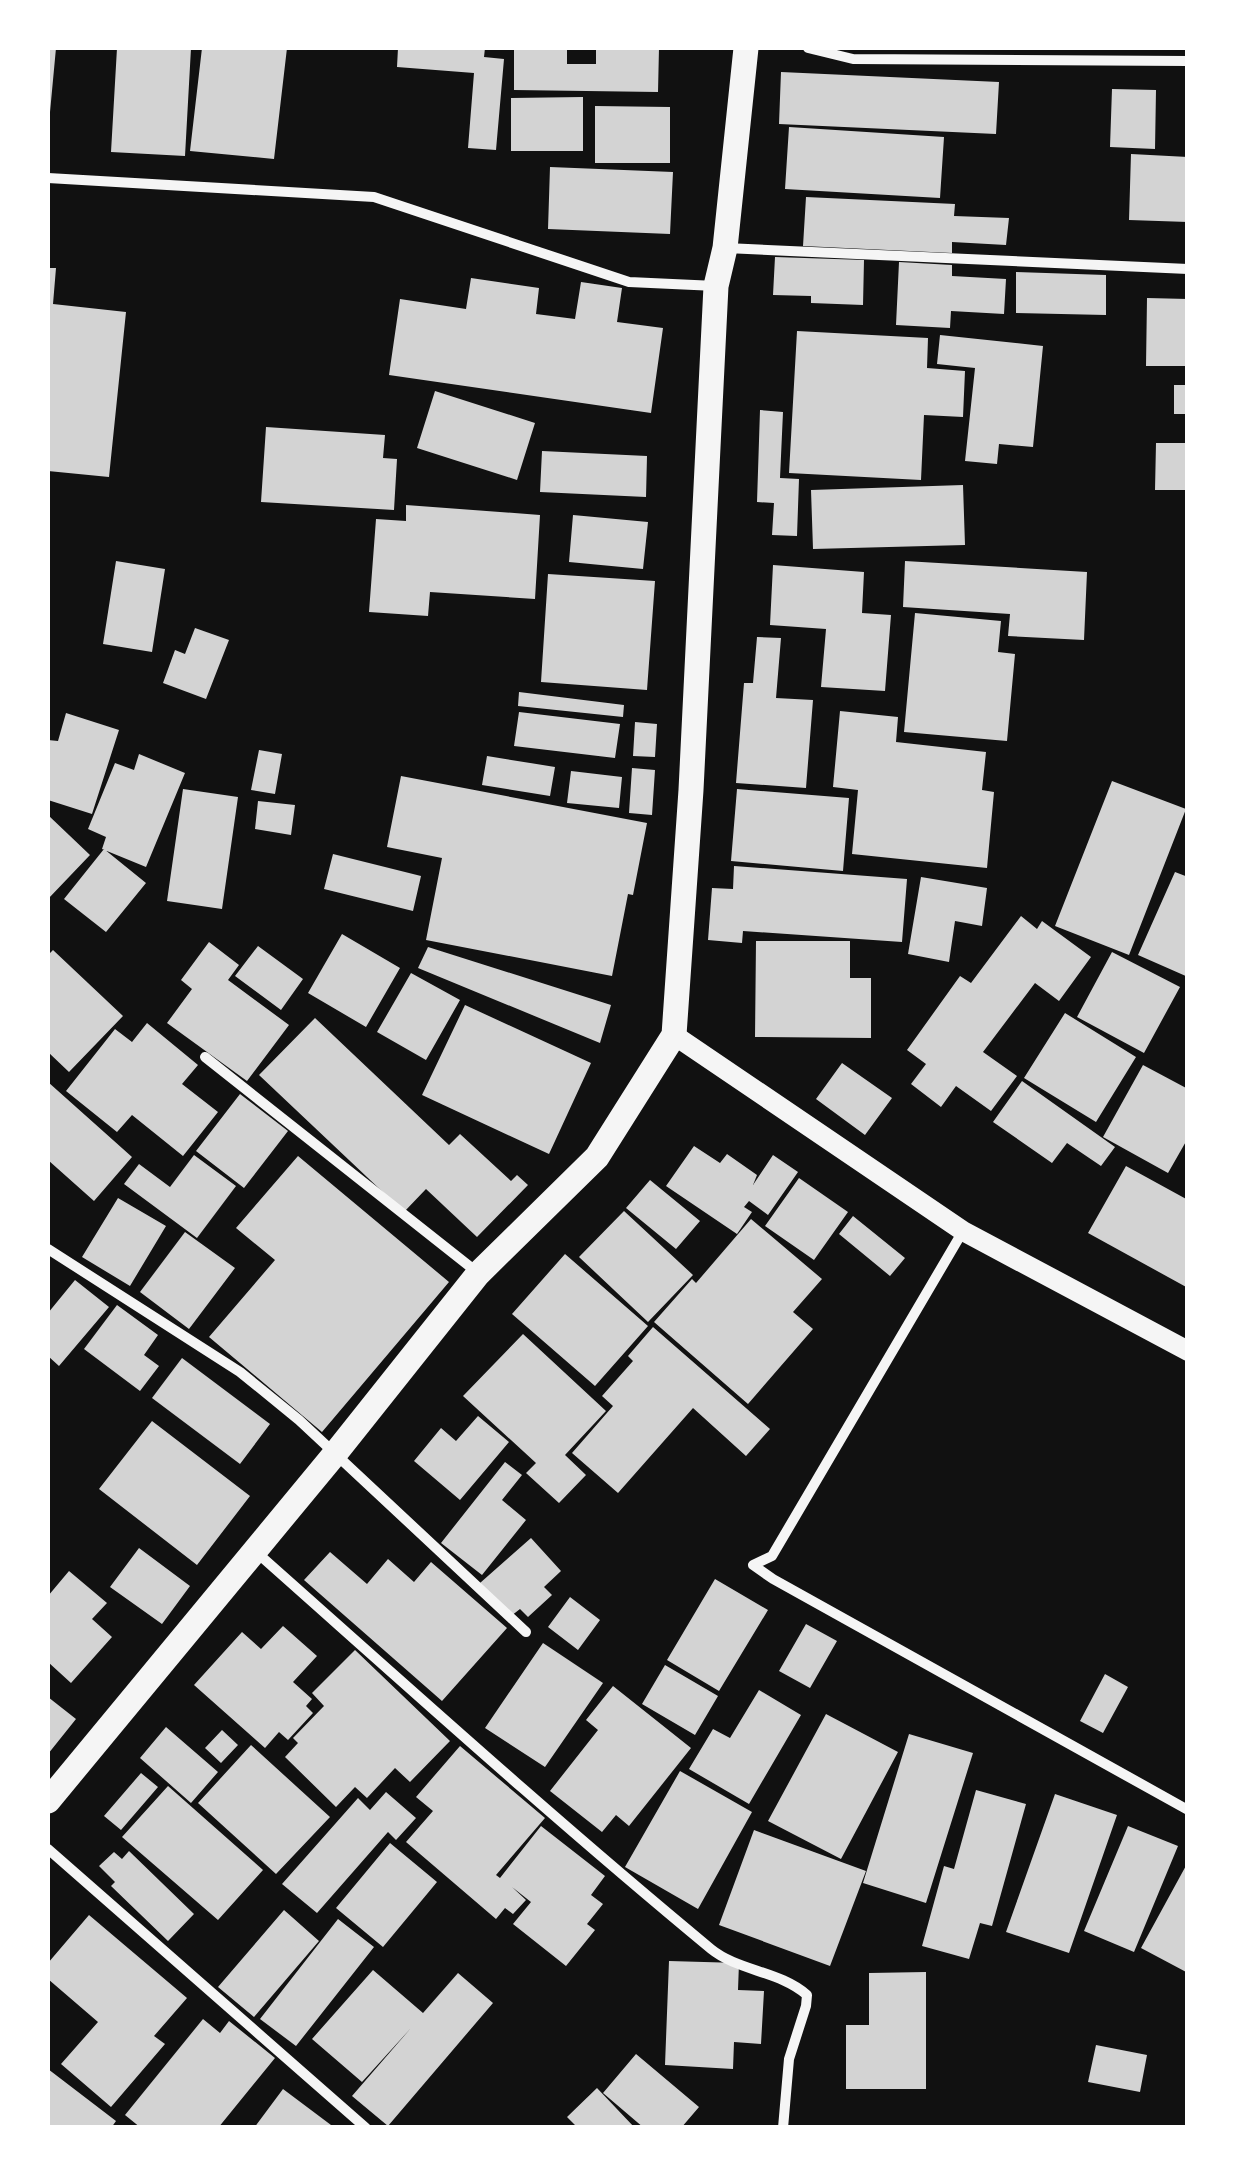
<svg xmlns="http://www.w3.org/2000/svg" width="1235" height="2175" viewBox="0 0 1235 2175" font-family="Cabin,sans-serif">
<rect width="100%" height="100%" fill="#111"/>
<path fill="#d3d3d3" d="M48,48h8l-6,64h-2z
M117,48h74l-6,108 -74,-4z
M202,48h85l-13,111 -84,-8z
M398,48h87l-1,9 20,2 -8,91 -28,-2 6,-75 -77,-6z
M514,48h53v16h29v-16h63l-1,44 -144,-2z
M781,72l218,10 -3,52 -217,-10z
M1112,89l44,1 -1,59 -45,-2z
M583,97v54h-72v-53z
M595,106l75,1v56h-75z
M789,127l155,10 -4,61 -155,-9z
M1131,154l57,3v65l-59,-2z
M550,167l123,5 -3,62 -122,-5z
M806,197l149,7 -1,12 55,2 -3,27 -54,-3v11l-149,-7z
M775,257l89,3 -1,45 -52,-2v-7l-38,-1z
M899,262l53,3v11l54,3 -2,35 -53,-3 -1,17 -54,-3z
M48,268h8l-3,36 73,8 -17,165 -61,-6z
M1016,272l90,3v40l-90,-2z
M471,278l68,10 -3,26 39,5 6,-37 41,6 -5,34 46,6 -12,85 -262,-38 11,-76 66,10z
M1147,298l41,1v67h-42z
M797,331l131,7 -1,30 38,3 -2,46 -39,-2 -3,65 -132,-7z
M940,335l103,11 -10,101 -34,-3 -2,20 -32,-3 10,-93 -38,-4z
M1174,385h14v29h-14z
M435,391l100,32 -18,57 -100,-32z
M760,410l23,2 -3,66 19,1 -2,57 -25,-1 2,-32 -17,-1z
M266,427l119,8 -2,23 14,1 -3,51 -133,-8z
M1156,443h32v47h-33z
M542,451l105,5 -1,41 -106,-5z
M963,485l2,60 -152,4 -2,-59z
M406,505l134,10 -5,84 -105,-7 -2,24 -59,-4 7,-93 30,2z
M573,515l75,7 -5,47 -74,-7z
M116,561l49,8 -13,83 -49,-8z
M905,561l182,11 -3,68 -76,-4 2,-22 -107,-7z
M773,565l91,7 -2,41 29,2 -6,76 -64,-4 5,-58 -56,-4z
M548,574l107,7 -8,109 -106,-8z
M915,613l86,8 -3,31 17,2 -8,87 -103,-9z
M195,628l34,12 -23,59 -43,-16 12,-33 10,4z
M757,637l24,1 -5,60 37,2 -7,88 -70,-5 8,-100h9z
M519,692l105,13 -1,12 -105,-11z
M840,711l58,6 -2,25 90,10 -4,38 12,2 -7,76 -135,-14 6,-64 -25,-3z
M519,712l101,12 -5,34 -101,-12z
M66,713l53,17 -27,84 -44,-14v-60l10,1z
M635,722l22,2 -2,33 -22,-1z
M259,750l23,4 -7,40 -24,-4z
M139,754l46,19 -39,94 -44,-18 4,-12 -18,-8 27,-66 19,7z
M487,756l68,11 -5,29 -68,-11z
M632,768l23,2 -3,45 -23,-2z
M571,771l51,6 -3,31 -52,-5z
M401,776l246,47 -14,72 -5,-1 -16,82 -186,-36 16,-82 -55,-11z
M1112,781l74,28 -57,146 -74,-29z
M183,789l55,8 -16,112 -55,-8z
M737,789l112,9 -6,73 -112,-10z
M258,801l37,4 -4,30 -36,-6z
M48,815l42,40 -42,44z
M104,849l42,34 -40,49 -42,-33z
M333,854l88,22 -8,35 -89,-22z
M734,866l173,13 -5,63 -159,-11 -1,12 -34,-3 4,-52 21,1z
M1175,872l13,5v100l-50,-22z
M921,877l66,11 -5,38 -27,-5 -6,41 -41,-8z
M1021,916l16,13 5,-8 49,36 -32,44 -24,-18 -52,69 34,24 -26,35 -35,-25 -15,21 -30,-23 15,-20 -19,-14 53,-74 11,7z
M342,934l58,34 -34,59 -58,-34z
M756,941h94v37h21v60l-116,-1z
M209,942l30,23 -11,15 61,45 -42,56 -80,-58 25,-34 -11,-9z
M258,946l45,33 -22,31 -46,-34z
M428,947l183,58 -11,38 -182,-75z
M53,950l70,66 -54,56 -21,-20v-97z
M1112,952l68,35 -36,66 -67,-36z
M411,973l49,27 -34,60 -49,-28z
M465,1005l126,58 -42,91 -127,-59z
M1065,1013l71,44 -40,65 -72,-44z
M315,1018l134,127 11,-11 51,47 6,-6 11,10 -51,52 -51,-48 -22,23 -145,-137z
M147,1023l51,42 -16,19 36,28 -35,44 -51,-41 -15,17 -51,-41 49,-62 17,13z
M842,1063l50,35 -27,37 -49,-36z
M1143,1065l45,24v49l-20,35 -65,-36z
M1022,1081l93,66 -14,19 -34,-23 -15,20 -59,-41z
M48,1082l84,75 -38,44 -46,-41z
M240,1094l48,37 -44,57 -48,-37z
M694,1146l26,17 7,-9 30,21 -4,10 20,-30 25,17 -30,43 -19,-14 -5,6 8,5 -15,22 -71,-48z
M194,1155l42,31 -39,52 -73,-54 15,-20 31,23z
M298,1156l151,126 -127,150 -113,-95 66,-77 -39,-32z
M1126,1166l62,34v88l-100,-55z
M799,1178l49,34 -34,48 -49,-34z
M650,1180l50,41 -24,28 -50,-41z
M118,1198l48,28 -36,60 -48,-29z
M624,1211l69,64 -45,47 -69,-65z
M853,1216l52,42 -15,18 -51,-42z
M751,1219l71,60 -29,33 20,17 -65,75 -94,-82 38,-43 4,4z
M185,1232l50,36 -46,61 -49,-37z
M565,1254l83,72 -53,60 -83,-72z
M75,1280l34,27 -50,59 -11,-10v-43z
M117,1305l41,30 -14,20 15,11 -19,25 -56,-42z
M653,1327l117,102 -24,27 -53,-48 -75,85 -46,-40 41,-47 -11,-10 31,-35 -5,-5z
M523,1334l83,77 -41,44 21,20 -27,28 -33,-30 10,-10 -73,-67z
M182,1358l88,66 -30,40 -88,-66z
M478,1416l31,26 -49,58 -46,-39 27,-33 15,13z
M152,1421l98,75 -53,69 -98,-76z
M505,1462l17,13 -20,25 24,20 -44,55 -41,-32z
M531,1538l30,33 -17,16 8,8 -24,22 -8,-8 -9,7 -31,-33z
M139,1548l51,38 -28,38 -52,-37z
M330,1552l37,32 21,-25 26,23 17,-20 76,66 -65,73 -138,-121z
M69,1571l38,32 -15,16 20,18 -41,46 -23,-21v-66z
M715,1579l53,31 -49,81 -52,-31z
M570,1597l30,23 -22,30 -30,-23z
M806,1624l31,17 -27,47 -31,-17z
M283,1626l34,30 -24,26 19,17 -6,7 7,7 -25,27 -9,-8 -14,16 -71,-63 48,-53 19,17z
M543,1643l60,40 -58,84 -60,-39z
M355,1650l95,91 -40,41 -15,-14 -28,30 -12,-11 -19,20 -51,-50 13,-14 -5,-5 31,-32 -12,-13z
M665,1665l53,31 -23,39 -53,-31z
M1105,1674l23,13 -25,46 -23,-12z
M613,1686l78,62 -62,78 -13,-11 -14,17 -52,-41 48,-61 -12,-10z
M759,1690l42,25 -52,89 -60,-35 24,-40 17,9z
M48,1697l28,22 -28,35z
M826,1714l72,38 -57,107 -73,-38z
M166,1727l52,45 -27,31 -51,-45z
M222,1730l16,15 -17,18 -16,-15z
M909,1734l64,19 -47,150 -63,-20z
M251,1745l79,72 -54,57 -78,-71z
M460,1746l85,72 -49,57 4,3 41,-52 64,50 -14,19 12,9 -16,20 8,6 -29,36 -53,-42 18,-22 -19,-15 14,13 -13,14 -8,-6 -9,11 -90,-77 27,-31 -17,-14z
M680,1771l72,41 -54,97 -73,-42z
M141,1773l17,14 -37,43 -17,-14z
M168,1786l95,84 -45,50 -96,-83z
M976,1790l50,14 -34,122 -12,-3 -11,36 -47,-13 22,-80 10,3z
M386,1792l30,26 -20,22 -8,-8 -71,81 -35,-29 76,-86 12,12z
M1055,1794l62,21 -48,138 -63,-21z
M1128,1826l50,20 -44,106 -50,-21z
M754,1830l112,41 -36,95 -111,-41z
M390,1843l47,39 -54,65 -47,-39z
M129,1851l65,63 -26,27 -57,-55 4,-4 -16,-16 15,-14 8,7z
M1188,1862v111l-47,-25z
M284,1910l35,31 -65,76 -36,-30z
M89,1915l98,83 -33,38 11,8 -54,63 -50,-43 37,-42 -50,-43v-16z
M338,1919l36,28 -78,99 -36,-27z
M669,1961l70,2 -1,27 26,1 -3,53 -27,-2 -1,27 -68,-4z
M373,1970l50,43 35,-40 35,30 -105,123 -36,-30 59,-68 -49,54 -50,-43z
M926,1972v117h-80v-64h23v-52z
M203,2019l17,14 9,-12 46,37 -57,70h-77l-16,-13z
M1096,2045l51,10 -7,37 -52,-10z
M636,2054l63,53 -18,21h-37l-41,-35z
M48,2069l68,52 -5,7h-63z
M597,2088l38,40h-57l-11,-11z
M283,2089l48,36 -2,3h-75z"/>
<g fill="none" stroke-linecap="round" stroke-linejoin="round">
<path stroke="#f5f5f5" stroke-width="10" d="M808,48l45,11 335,2
M48,178l326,19 255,85 87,4
M726,248l462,21
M205,1057l273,216
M963,1231l-191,325 -19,9 20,14 415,231
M48,1249l192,123 59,48 227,212
M255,1551c151,134 300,269 456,398 27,22 69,22 96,46l-1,11 -17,53 -6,69
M48,1849l318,279"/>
<path stroke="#f5f5f5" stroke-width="20" d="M674,1035l289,196 225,120"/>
<path stroke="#f5f5f5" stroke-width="25" d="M48,1801l286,-346 144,-181 119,-117 77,-122 17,-245 25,-504 9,-38 21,-200"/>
</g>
<rect width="1235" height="2175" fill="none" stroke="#ffffff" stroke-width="100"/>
</svg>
